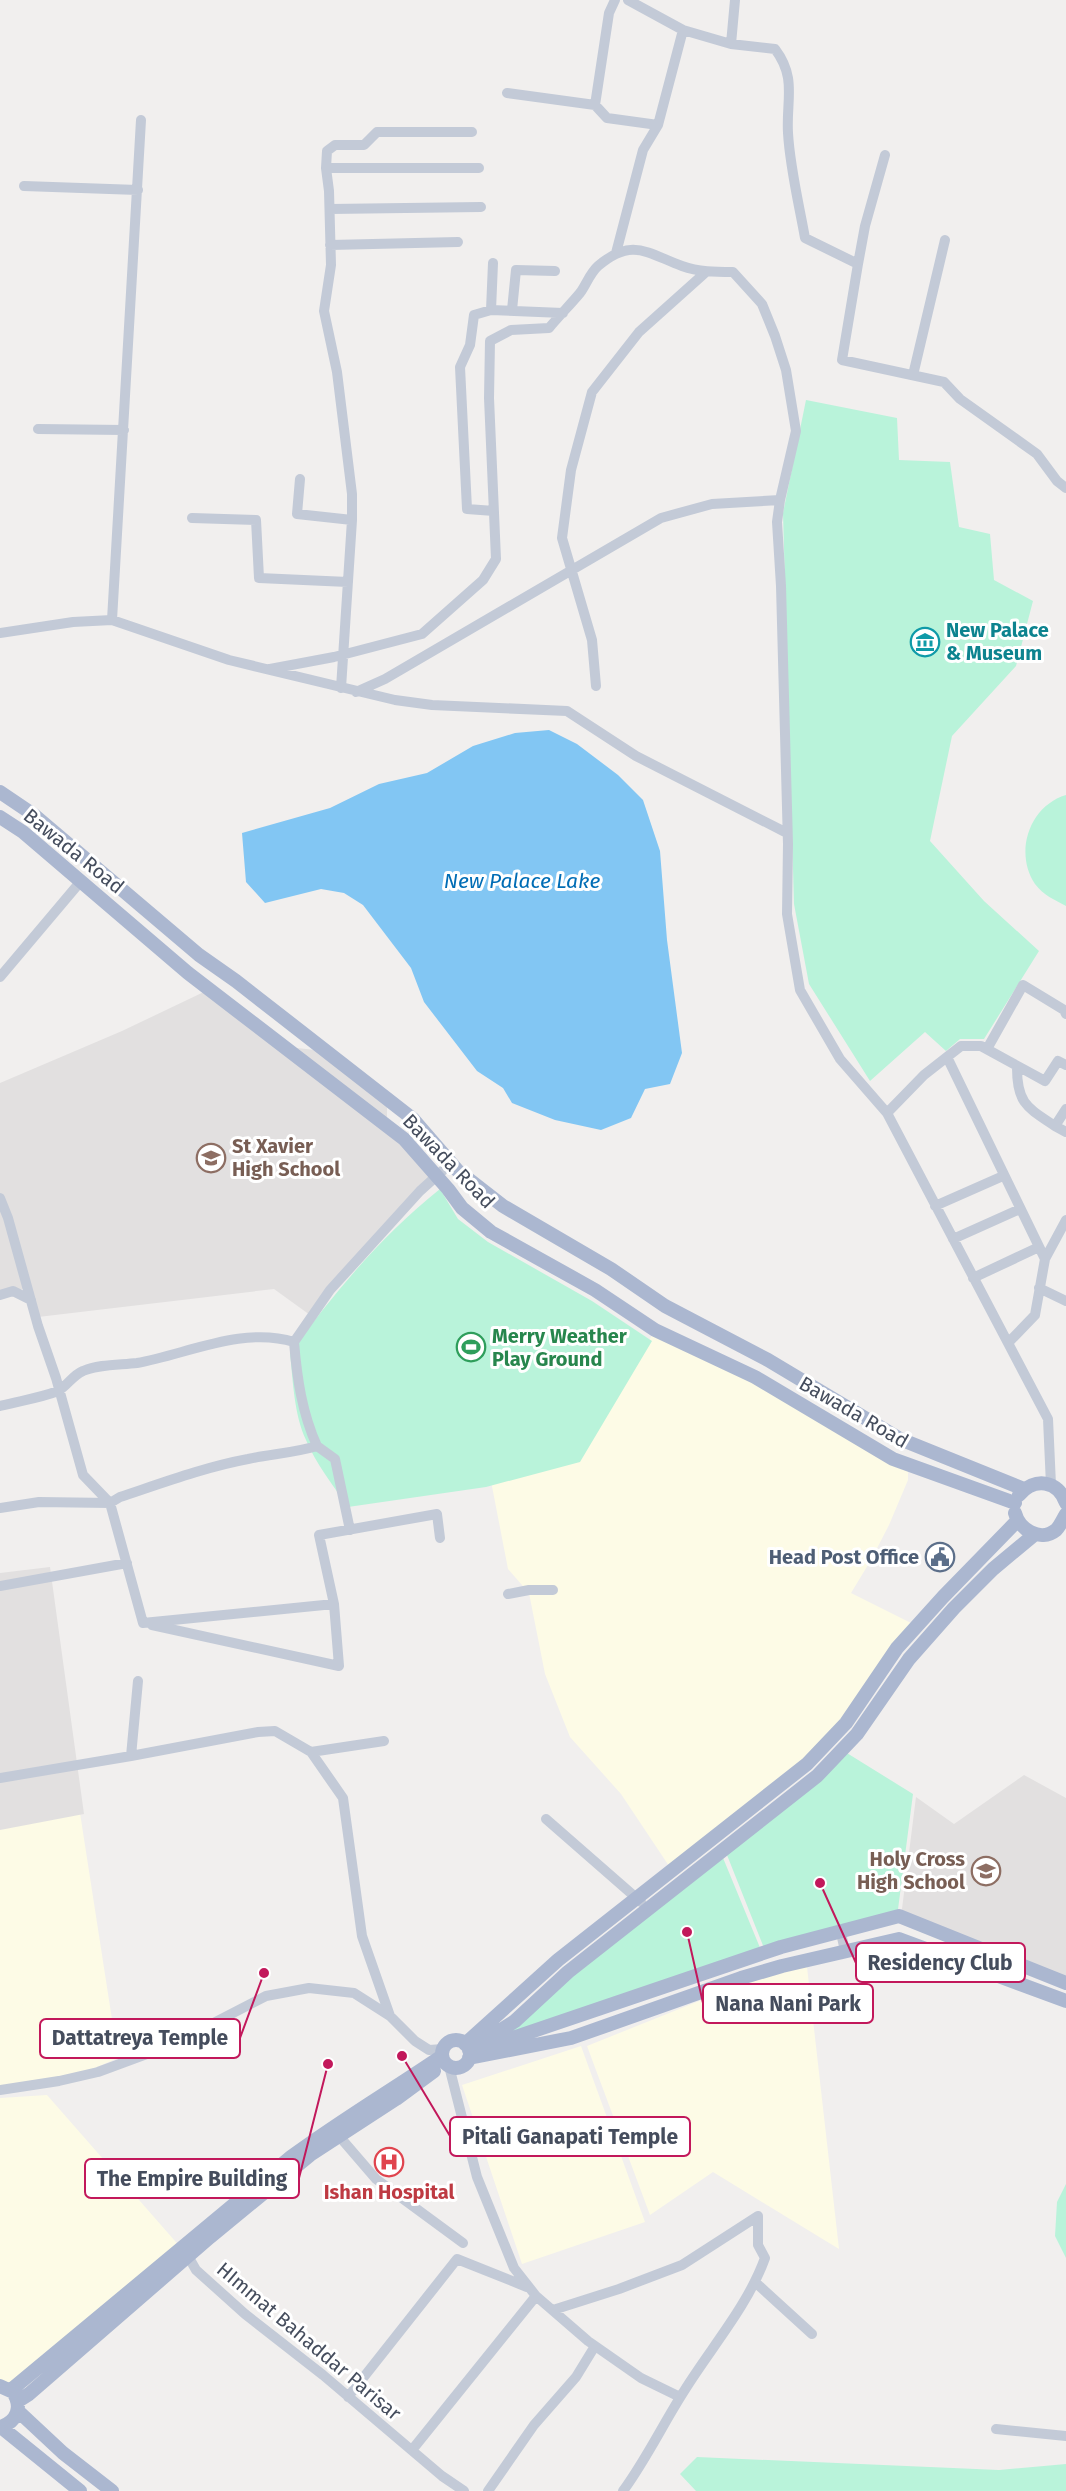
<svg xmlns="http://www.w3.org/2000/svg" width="1066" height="2491" viewBox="0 0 1066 2491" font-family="'Fira Sans',sans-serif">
<rect width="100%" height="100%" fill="#f1efee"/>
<path fill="#fdfbe6" d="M655,1330l253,135v15l-19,45 -18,35 -20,33 66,33 -71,97 -173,149 -52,-78 -51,-57 -25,-63 -16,-81 -21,-24 -18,-93 94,-25z
M80,1813l38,245 -33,14 -85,14v-257z
M806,1958l33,291 -126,-77 -63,43 -63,-169z
M581,2046l64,176 -123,42 -60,-179z
M47,2095l135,154 -169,142 -13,-3v-290z"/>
<path fill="#e2e0e0" d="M208,990l80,57 27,3 72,49v25l52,51 -129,140 -36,-26 -236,28 -9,-30 -29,10v-214l122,-52z
M50,1567l34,247 -84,16v-257z
M1024,1775l42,23v186l-165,-67 15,-120 38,27z"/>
<path fill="#b9f3da" d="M806,400l91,18 2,42 51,2 9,65 31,7 4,46 39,21 -17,65 -64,70 -22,105 54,60 55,50 -55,88h-24l-14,12 -21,-19 -55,49 -61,-97 -15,-80 -11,-391z
M1066,795v111c-11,-6 -23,-11 -31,-22 -21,-31 -6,-78 31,-89z
M440,1189l18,30 30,23 104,59 60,40 -72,121 -94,25 -138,20c-15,-22 -32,-43 -42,-67 -12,-26 -13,-59 -16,-87 44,-60 92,-118 150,-164z
M842,1750l71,44 -16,123 -131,36 -41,-103z
M721,1853l42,102 -290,92z
M1066,2184v74l-11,-22 2,-34z
M697,2457l302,13 67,-6v27h-370l-16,-17z"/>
<path fill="#82c6f3" d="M549,730l28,14 41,31 25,25 17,51 7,89 15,113 -12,31 -25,5 -14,29 -30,12 -46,-10 -43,-17 -9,-15 -26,-17 -53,-69 -13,-34 -48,-63 -19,-12 -23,-4 -56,14 -19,-21 -4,-49 88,-25 49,-24 48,-11 46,-27 42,-13z"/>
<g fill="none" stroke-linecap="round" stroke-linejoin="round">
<path stroke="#c3cad7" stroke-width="10" d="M628,0l55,30
M731,44l4,-44
M507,93l88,12 12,13 51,7
M595,105l14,-92 6,-13
M326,168h153
M24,186l114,4
M330,209l151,-2
M330,245l128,-3
M616,253l27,-103 15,-25 25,-95 48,14 44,5c22,29 11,51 13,84 2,35 11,71 17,105l53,26 -16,96 102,22 16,17 77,55 20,27 9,7
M858,264l7,-38 20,-71
M491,310l2,-47
M512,310l4,-40 39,1
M913,375l32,-135
M38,429l86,1
M300,479l-3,35 55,6
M494,511l-27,-2 -7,-142 10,-22 4,-30 17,-5 72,3
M192,518l64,2 3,58 89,4
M112,620l29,-500
M0,633l73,-11 39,-2 117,40 166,40 37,5 135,6 69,45 151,77
M270,669l64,-12 88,-23 61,-54 13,-21 -7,-161 1,-57 21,-11 38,-2c10,-12 21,-23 31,-35 6,-8 10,-20 18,-27 34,-29 49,-13 84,0 17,6 33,6 51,6l29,32 13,32 11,34 10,61 -16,69 -3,22 4,64 7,258 -1,70 13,76 40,69 47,54
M596,686l-4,-46 -30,-102 9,-68 21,-78 47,-60 67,-60
M341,688l11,-168v-26l-15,-122 -13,-61 7,-46 -2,-74 -3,-23 1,-17 8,-6h29l13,-13h95
M356,692l29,-13 276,-161 51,-14 68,-4
M0,977l81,-96
M987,1049l36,-64 41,25 2,4
M947,1057l98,202
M1017,1068c0,36 11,40 38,58
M1066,1109l-11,17 11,6
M0,1198l8,20 30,108 18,52 27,97 27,28 33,120 191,-19
M935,1206l68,-30
M953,1239l67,-30
M973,1278l66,-31
M1039,1288l27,13
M0,1295l13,-4 18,9
M1008,1343l-121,-230 37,-38 37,-29h20l64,35 13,-20 8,4
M0,1406c19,-5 40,-8 58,-15 9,-5 15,-16 25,-20 16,-7 37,-6 54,-8 50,-9 106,-37 157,-21
M317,1446l18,13 15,71
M1051,1485l-3,-66 -40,-76 27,-28 10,-56 21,-39
M0,1508l39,-6 71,1 10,-6c42,-14 85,-30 128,-38 23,-5 46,-6 69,-13 -15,-33 -20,-68 -23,-104l36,-52 90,-99 31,-28
M0,1586l127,-23
M508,1594l21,-4h24
M152,1625l187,41 -5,-62 -15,-69 118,-21 3,24
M138,1681l-7,75 127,-24 17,-1 36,21 32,46 19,138 28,80
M311,1752l73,-11
M0,1778l131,-22
M546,1819l95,83
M841,1933l4,18
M449,2066l28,111 37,91 22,28 52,45 53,37 39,19
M0,2090l59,-9 39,-9 73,-27 95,-49 43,-8 45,5 36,23 25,25 14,9 14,-1
M339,2136l37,43 87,64
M188,2256l8,14 49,44 78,61 119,101 22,15
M755,2282l57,52
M553,2310l66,-21 63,-24 76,-49v29l7,13c-18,50 -57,93 -84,138 -20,32 -36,65 -58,95
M348,2397l109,-138 70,28
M996,2429l70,7
M412,2450l124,-154
M488,2491l46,-66 42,-48 19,-31"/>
<path stroke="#abb7d0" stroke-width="14" d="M0,792l34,23 165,140 37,26 177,138 45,52 45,35 108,63 54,37 103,54 132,79 124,50
M0,817l23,15 165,141 216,166 44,50 14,19 29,24 104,58 60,40 100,47 138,82 122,44
M1019,1495c15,-18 39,-15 47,8
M1015,1513c4,16 25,30 41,17 4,-4 7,-11 10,-16
M442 2054a14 14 0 1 1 28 0a14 14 0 1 1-28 0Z
M465,2044l93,-84 249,-196 39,-41 51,-75 46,-51 74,-76
M483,2048l298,-101 118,-31 167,67
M469,2050l46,-29 53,-49 249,-196 40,-42 52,-75 45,-51 39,-39 42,-35
M469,2058l102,-20 170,-60 41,-12 117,-27 167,62
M0,2386l13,6c10,15 4,30 -13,35
M11,2390l280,-233c49,-36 101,-67 151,-101
M18,2401l11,-7 181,-157 100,-82 86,-56 38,-28
M18,2411l45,42 49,38
M1,2427l79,64"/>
</g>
<defs>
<g id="museum-ring" transform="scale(1.5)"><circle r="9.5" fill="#fff" stroke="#0f9aa8" stroke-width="1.5"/><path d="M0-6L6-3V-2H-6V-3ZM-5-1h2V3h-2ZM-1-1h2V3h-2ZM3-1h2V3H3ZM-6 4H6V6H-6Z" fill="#0f9aa8"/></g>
<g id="school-ring" transform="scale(1.5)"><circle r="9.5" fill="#fff" stroke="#8d6e63" stroke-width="1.5"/><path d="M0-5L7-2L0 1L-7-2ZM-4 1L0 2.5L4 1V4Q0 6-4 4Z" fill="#8d6e63"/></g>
<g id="stadium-ring" transform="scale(1.5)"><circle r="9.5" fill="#fff" stroke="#2e9e5b" stroke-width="1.5"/><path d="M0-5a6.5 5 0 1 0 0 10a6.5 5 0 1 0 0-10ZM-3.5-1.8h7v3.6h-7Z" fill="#2e9e5b"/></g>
<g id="civic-ring" transform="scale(1.5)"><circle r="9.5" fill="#fff" stroke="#5c6f8a" stroke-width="1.5"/><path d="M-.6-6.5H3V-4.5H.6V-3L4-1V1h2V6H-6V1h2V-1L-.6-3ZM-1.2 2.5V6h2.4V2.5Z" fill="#5c6f8a"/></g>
<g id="hospital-ring" transform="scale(1.5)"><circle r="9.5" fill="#fff" stroke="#e0444e" stroke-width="1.5"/><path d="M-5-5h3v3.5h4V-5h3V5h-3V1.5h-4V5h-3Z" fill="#e0444e"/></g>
</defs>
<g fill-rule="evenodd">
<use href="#museum-ring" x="925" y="642"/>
<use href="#school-ring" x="211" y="1158"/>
<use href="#stadium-ring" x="471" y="1347"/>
<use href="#civic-ring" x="940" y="1557"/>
<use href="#school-ring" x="986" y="1871"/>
<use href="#hospital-ring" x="389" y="2162"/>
</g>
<g text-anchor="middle" stroke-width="6" stroke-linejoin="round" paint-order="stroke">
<g font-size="20" font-weight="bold" fill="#0d838f" stroke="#fff" text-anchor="start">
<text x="946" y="637">New Palace<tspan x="946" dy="23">&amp; Museum</tspan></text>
</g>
<g font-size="20" fill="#454d5d" stroke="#fff">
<text transform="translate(74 851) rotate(39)" y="7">Bawada Road</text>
<text transform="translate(449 1161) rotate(46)" y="7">Bawada Road</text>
<text transform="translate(854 1412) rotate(30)" y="7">Bawada Road</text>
<text transform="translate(309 2341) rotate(40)" y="7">HImmat Bahaddar Parisar</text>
</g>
<g font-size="20" font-weight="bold" fill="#785e54" stroke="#fff" text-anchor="start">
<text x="232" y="1153">St Xavier<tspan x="232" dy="23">High School</tspan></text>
<text x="965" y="1866" text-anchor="end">Holy Cross<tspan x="965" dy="23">High School</tspan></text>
</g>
<g font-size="20" font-weight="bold" fill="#27864d" stroke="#fff" text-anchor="start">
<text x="492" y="1343">Merry Weather<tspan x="492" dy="23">Play Ground</tspan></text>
</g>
<g font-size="20" font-weight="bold" fill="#4e5e75" stroke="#fff" text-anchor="end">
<text x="919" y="1564">Head Post Office</text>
</g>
<g font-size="20" font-weight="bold" fill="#be3a42" stroke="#fff">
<text x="389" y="2199">Ishan Hospital</text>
</g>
<g font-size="21" font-style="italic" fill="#006db5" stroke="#fff">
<text x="522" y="888">New Palace Lake</text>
</g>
</g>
<path fill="none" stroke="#c2185b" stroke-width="2" d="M820 1883L856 1963M687 1932L703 2003M264 1973L240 2038M402 2056L450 2136M328 2064L299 2178"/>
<g fill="#c2185b" stroke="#fff" stroke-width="2">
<circle cx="820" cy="1883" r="6"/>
<circle cx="687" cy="1932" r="6"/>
<circle cx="264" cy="1973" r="6"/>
<circle cx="402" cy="2056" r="6"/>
<circle cx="328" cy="2064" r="6"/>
</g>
<g fill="#fff" stroke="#c2185b" stroke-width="2">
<rect x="856" y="1943" width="169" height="39" rx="6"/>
<rect x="703" y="1984" width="170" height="39" rx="6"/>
<rect x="40" y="2019" width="200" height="39" rx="6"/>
<rect x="450" y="2117" width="240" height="39" rx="6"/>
<rect x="85" y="2159" width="214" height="39" rx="6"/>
</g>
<g font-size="21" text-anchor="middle" font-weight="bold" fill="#454d5d">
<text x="940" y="1970">Residency Club</text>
<text x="788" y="2011">Nana Nani Park</text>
<text x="140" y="2045">Dattatreya Temple</text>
<text x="570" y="2144">Pitali Ganapati Temple</text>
<text x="192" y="2186">The Empire Building</text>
</g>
</svg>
